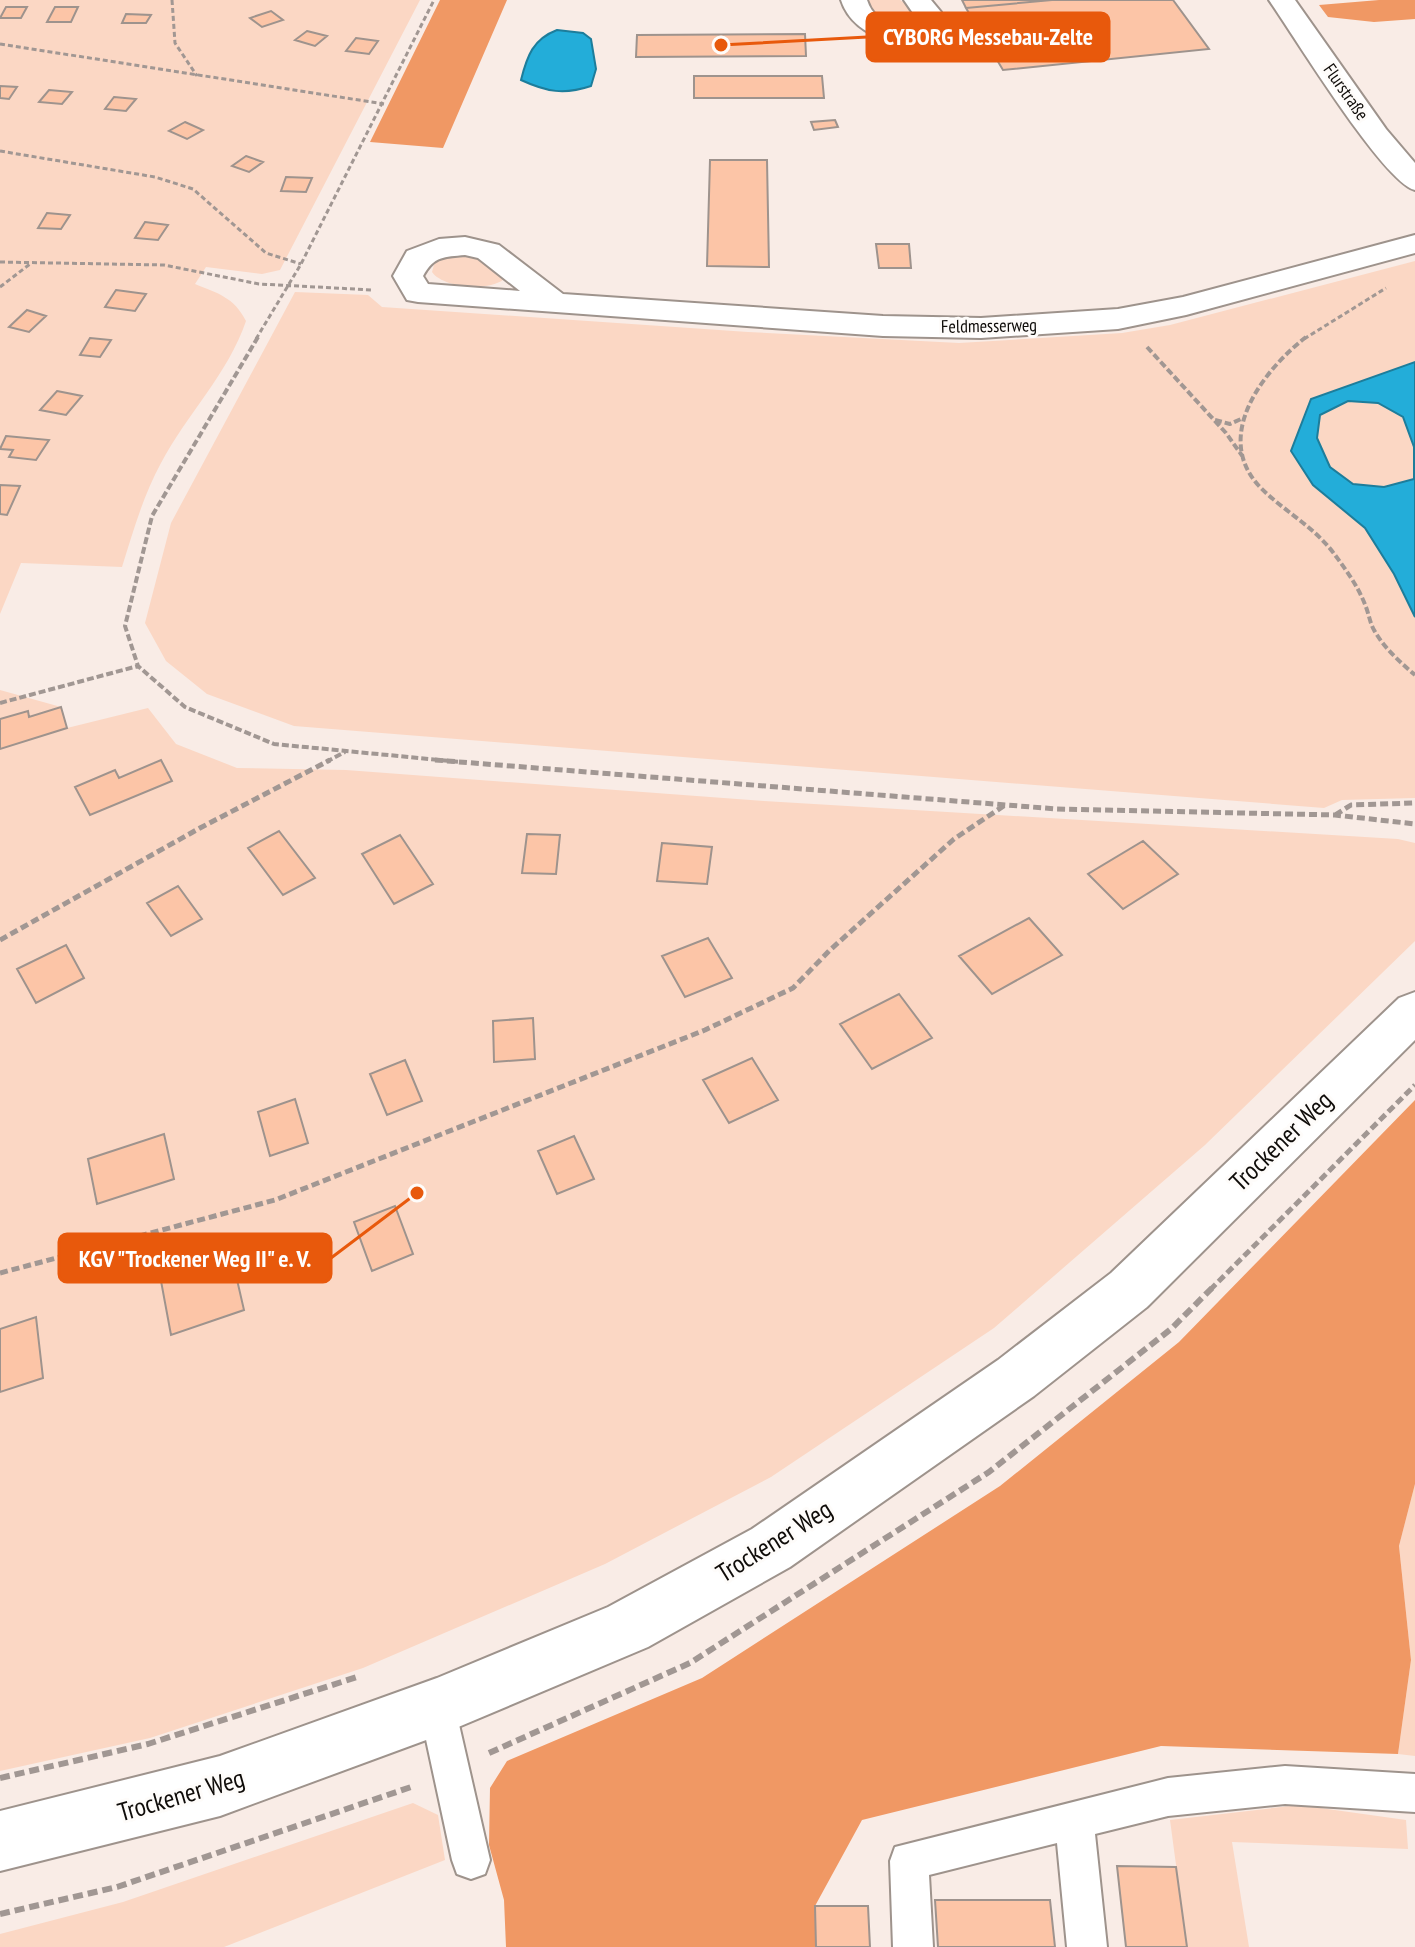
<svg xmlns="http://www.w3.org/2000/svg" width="1415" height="1947" viewBox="0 0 1415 1947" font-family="'PT Sans Narrow',sans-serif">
<rect width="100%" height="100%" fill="#f9ece6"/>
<path fill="#fbd7c4" d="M0,0h420l-140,270 -18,4 -56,-7 -11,17c22,9 39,13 51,37 -18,53 -59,93 -85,142 -18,33 -28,69 -39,104l-101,-4 -21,51z
M869,0h31l10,6 3,12c-17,9 -29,4 -43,-6z
M457,253l21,4 25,23c-15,11 -60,8 -71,-8l3,-11z
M1415,261v537l-73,2 -18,8 -1030,-82 -87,-32 -41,-33 -21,-38 26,-100 124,-231 73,3 14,12 366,25 211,11 163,-10 48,-8z
M0,690l61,17 6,21 81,-20 28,36 61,24 109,2 418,31 634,38 17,4v98l-210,204 -211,183 -223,149 -166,87 -242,104 -213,70 -150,33z
M1415,1484v272l-17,-2 13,-94 -12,-114z
M413,1803l25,12 7,45 -221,87h-224v-13l123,-32z
M1299,1805l107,15 2,29 -176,-7 17,105h-62l-17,-127z"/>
<path fill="#f09864" d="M440,0h67l-64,148 -73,-6z
M1379,0h36v19l-41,3 -46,-5 -9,-12z
M1415,1100v384l-16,62 12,114 -13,94 -237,-8 -299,74 -47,86 1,41h-310l-2,-47 -15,-55 1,-57 17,-27 195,-83 298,-192 179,-144z"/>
<path fill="#23add9" stroke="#1d7d9b" stroke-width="2" fill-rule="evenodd" d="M557,30l26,3 8,6 5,30 -5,17c-27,9 -44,6 -70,-6 6,-24 12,-41 36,-50z
M1415,362v255l-21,-43 -29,-46 -52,-43 -22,-34 20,-52zM1348,401l30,2 25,14 11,30v32l-30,8 -31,-3 -23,-17 -13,-29 3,-23z"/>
<path fill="#fcc5a7" stroke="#9e938d" stroke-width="2" d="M962,0h90l-86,8z
M1052,0h121l36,49 -206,21 -37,-62z
M6,7h21l-6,11h-21z
M55,7h23l-7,15h-24z
M271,11l12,9 -21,7 -12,-9z
M126,14l25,1 -5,8h-24z
M307,31l20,5 -12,10 -20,-6z
M805,34l1,22 -170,1 1,-22z
M356,38l22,3 -9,13 -23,-3z
M694,76h128l2,22h-130z
M0,86l17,1 -8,12 -9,-1z
M49,90l23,2 -10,12 -23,-2z
M114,97l22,2 -10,12 -21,-2z
M835,120l3,7 -24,3 -3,-8z
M185,122l18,8 -16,9 -18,-8z
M246,156l17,6 -14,10 -17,-6z
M710,160h57l2,107 -62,-1z
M286,177l26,1 -6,14 -25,-1z
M47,213l23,2 -9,14 -23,-1z
M145,222l23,3 -10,15 -23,-2z
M876,244h33l2,24h-32z
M116,290l30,4 -11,17 -30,-4z
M27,310l19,6 -17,16 -20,-5z
M90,338l21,2 -11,17 -20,-2z
M57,391l25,5 -16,19 -26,-5z
M6,436l43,4 -13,20 -27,-3 4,-7 -13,-1z
M0,485l20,1 -13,29 -7,-1z
M61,707l6,21 -67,21v-30l28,-8 1,6z
M161,760l11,21 -82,34 -15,-28 40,-17 4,8z
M279,831l36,47 -32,17 -35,-47z
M527,834l33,1 -4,39 -34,-1z
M400,835l33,49 -39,20 -32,-50z
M1143,841l35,33 -55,35 -35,-35z
M662,843l50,4 -5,37 -50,-3z
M178,886l24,33 -31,17 -24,-33z
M1029,918l33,37 -70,39 -33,-38z
M708,938l24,40 -47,19 -23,-41z
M66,945l18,33 -48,25 -19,-34z
M899,994l33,44 -60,31 -32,-45z
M533,1018l2,41 -41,3 -1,-41z
M752,1058l26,42 -49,23 -26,-43z
M405,1060l17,41 -35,14 -17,-41z
M295,1099l13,44 -38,13 -12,-44z
M164,1134l10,45 -77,25 -9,-45z
M574,1136l20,43 -37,15 -19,-43z
M395,1206l18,48 -41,17 -18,-49z
M232,1258l12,52 -73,25 -10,-54z
M36,1317l7,61 -43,14v-63z
M1117,1866l59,1 11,80h-61z
M935,1900h115l5,47h-117z
M815,1906h53l2,41h-54z"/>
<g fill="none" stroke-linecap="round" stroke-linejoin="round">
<g stroke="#9e938c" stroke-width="4">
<path id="service" d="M437,1689l13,5 5,13 35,153 -5,14 -14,5 -14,-5 -5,-14 -33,-153 5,-13z
M1285,1766l130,8v38l-130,-8 -117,12 -73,18 12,113h-40l-10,-104 -128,32 4,72h-40l-3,-86 5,-14 273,-69z"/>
</g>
<g stroke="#9e938c" stroke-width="4">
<path id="minor" d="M841,0h26c7,22 29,31 48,16l-11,-16h27l10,12v6c-26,38 -87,23 -100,-18z
M1269,0h26l91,129 29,34v27c-32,-8 -122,-156 -146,-190z
M1415,235v18l-229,62 -68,14 -137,9 -98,-2 -465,-34 -11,-2 -14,-24 14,-25 32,-12 26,-2 34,8 64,49 320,22 98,2 137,-9 65,-12zM465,255l13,3 42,33 -92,-7 -5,-8c11,-20 21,-19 42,-21z
M1415,992v48l-268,267 -113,89 -244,171 -142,80 -211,89 -217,80 -220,55v-60l220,-55 217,-78 171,-71 144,-78 246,-169 113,-87 288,-275z"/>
</g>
<path stroke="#a19793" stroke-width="3" stroke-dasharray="5 3" stroke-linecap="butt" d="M172,0l3,43 22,33
M0,44l384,60
M0,151l155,26 38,12 73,64 35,11
M0,262l164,3 95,19 114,6
M0,287l30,-23
M256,339l45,-75 133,-264
M1304,339l82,-51"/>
<path stroke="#a19793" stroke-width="4" stroke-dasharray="7 3" stroke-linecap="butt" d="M258,337l-106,179 -27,110 13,40 47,41 89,37 186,18
M1306,337c-41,32 -94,98 -47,149 24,25 55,40 76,69 12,16 24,33 31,52 3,8 4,16 8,23 10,18 26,32 41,45
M1147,347l79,86 17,24
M1215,420l15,4 11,-5
M0,703l138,-37
M326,762l19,-10"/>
<path stroke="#a19793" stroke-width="5" stroke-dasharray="8 4" stroke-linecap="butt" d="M435,760l622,49 278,6 80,9
M1335,815l16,-10 64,-2
M0,940l200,-112 130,-68
M0,1273l275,-73 430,-170 88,-42 37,-38 124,-111 51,-34
M1210,1290l205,-205"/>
<path stroke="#a19793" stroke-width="6" stroke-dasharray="10 5" stroke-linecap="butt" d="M489,1753l201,-90 299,-191 182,-143 41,-41
M0,1778l148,-34 209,-67
M0,1914l117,-27 297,-101"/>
<use href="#service" fill="#fff" fill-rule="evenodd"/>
<use href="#minor" fill="#fff" fill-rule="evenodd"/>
</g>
<g text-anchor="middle" stroke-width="6" stroke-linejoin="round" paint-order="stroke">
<g font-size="18" fill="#0f0c09" stroke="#fefcfa">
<text transform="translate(1346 92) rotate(55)" y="6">Flurstraße</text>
<text transform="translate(989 326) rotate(-1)" y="6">Feldmesserweg</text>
</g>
<g font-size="26" fill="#0f0c09" stroke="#fefcfa">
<text transform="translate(1281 1141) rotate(-44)" y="9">Trockener Weg</text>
<text transform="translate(774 1541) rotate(-32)" y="9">Trockener Weg</text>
<text transform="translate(181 1795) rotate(-16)" y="9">Trockener Weg</text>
</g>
</g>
<path fill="none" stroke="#e8590c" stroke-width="3" d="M721 45L867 37M417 1193L331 1258"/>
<g fill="#e8590c" stroke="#fefcfa" stroke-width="3">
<circle cx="721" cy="45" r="8"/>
<circle cx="417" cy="1193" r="8"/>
</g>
<g fill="#e8590c" stroke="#e8590c" stroke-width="3">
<rect x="867" y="13" width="242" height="48" rx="8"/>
<rect x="59" y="1234" width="272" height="48" rx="8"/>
</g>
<g font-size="24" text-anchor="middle" font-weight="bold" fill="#fff">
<text x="988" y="45">CYBORG Messebau-Zelte</text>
<text x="195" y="1267">KGV "Trockener Weg II" e. V.</text>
</g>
</svg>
